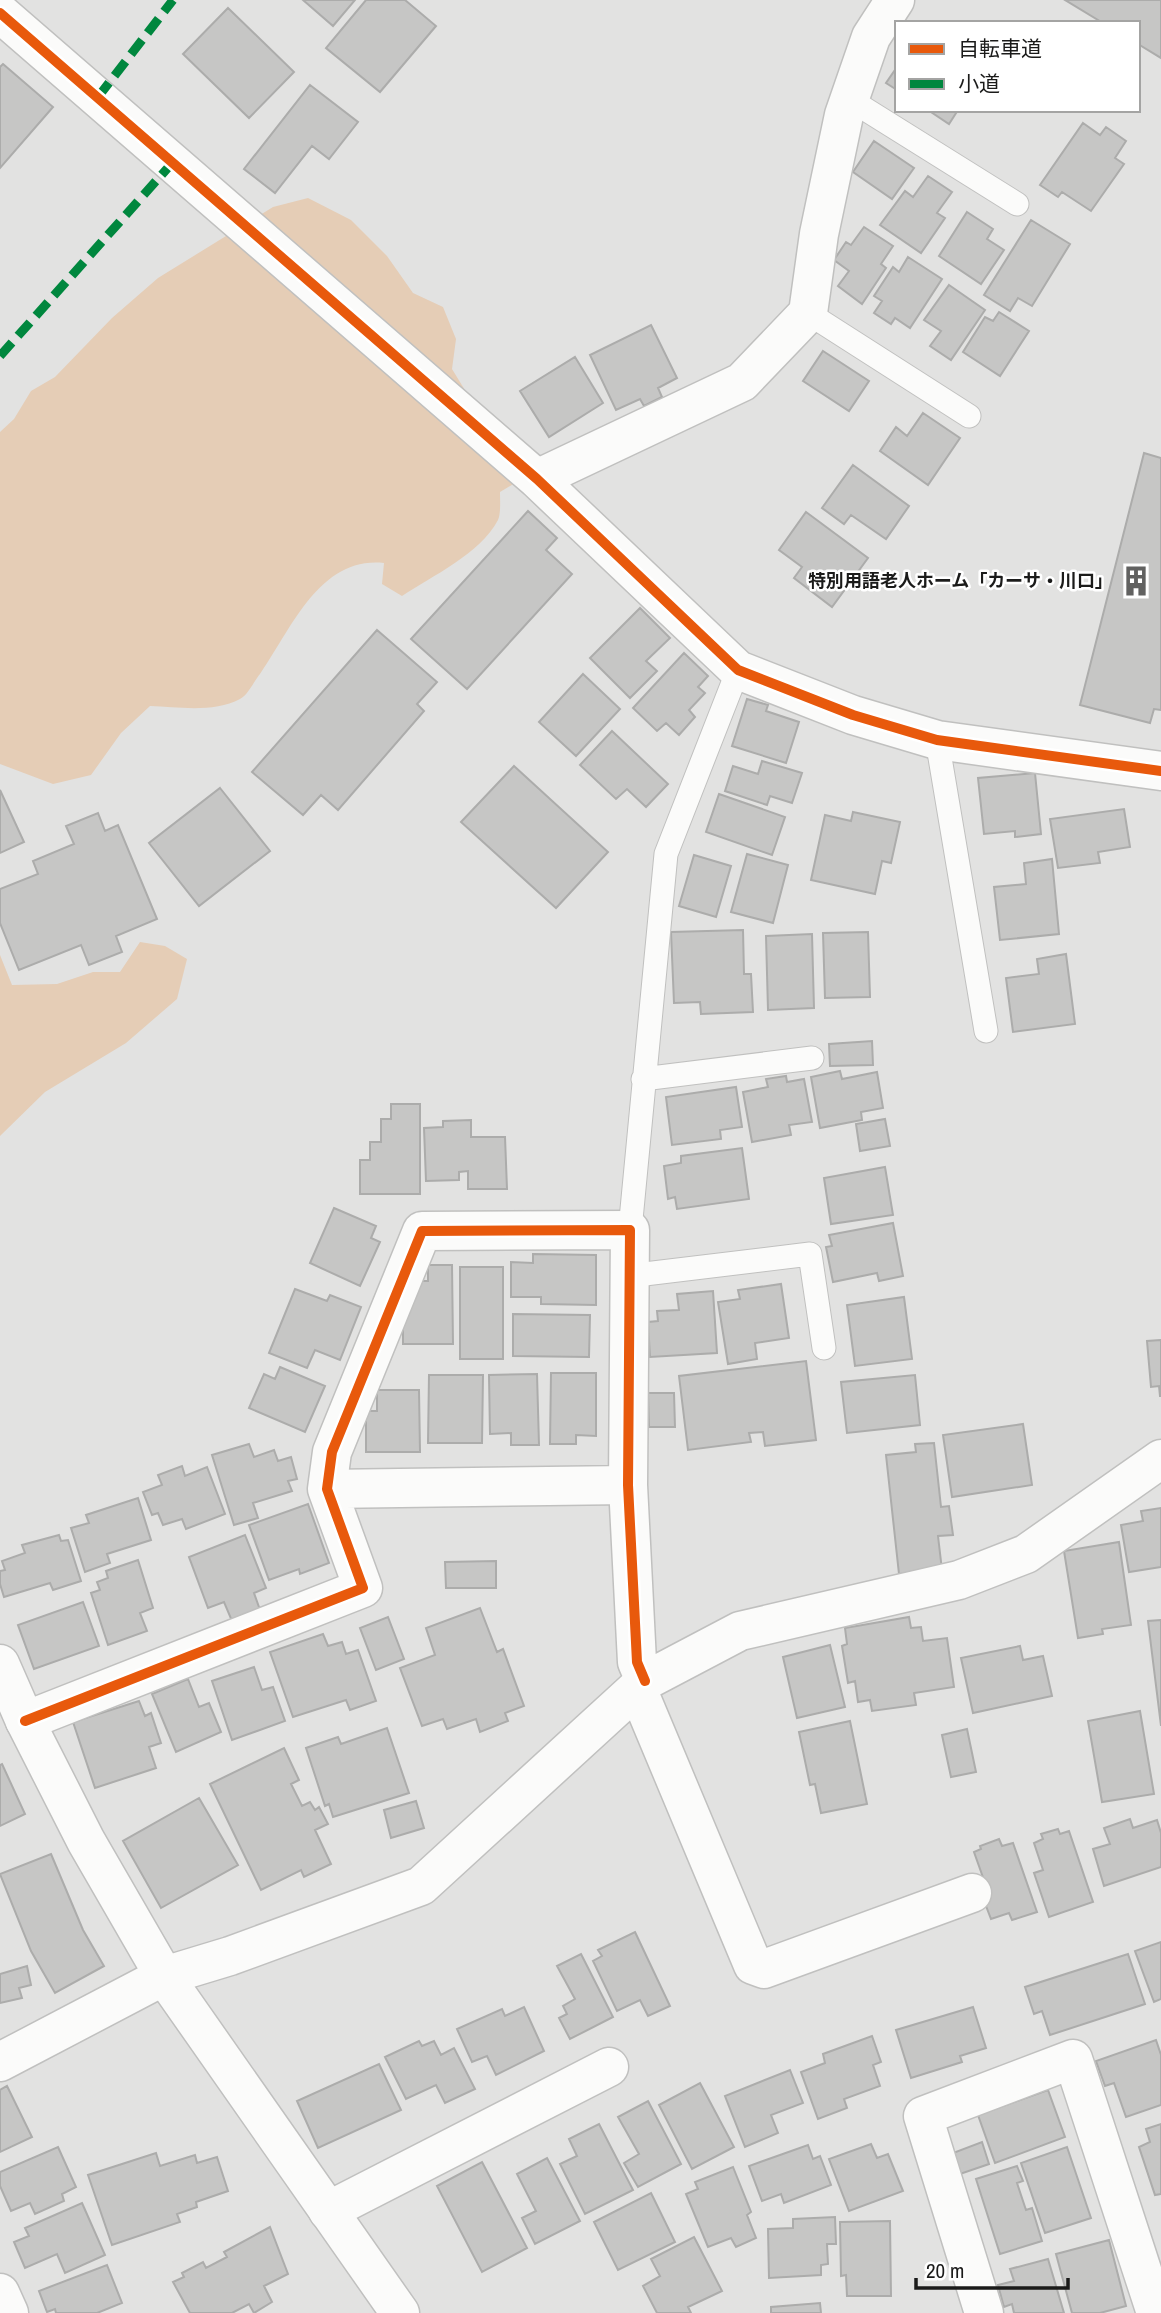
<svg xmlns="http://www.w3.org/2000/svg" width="1161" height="2313" viewBox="0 0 1161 2313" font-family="'Archivo Narrow','Noto Sans JP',sans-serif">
<rect width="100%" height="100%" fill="#e2e2e1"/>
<path fill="#e5cdb6" d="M308,198l43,22 36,36 26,37 30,14 13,32 -4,30 68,111 -20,12c0,8 1,21 -2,28 -18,34 -66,56 -96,76l-20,-12 2,-21c-65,-7 -93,67 -124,111 -6,7 -12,21 -20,25 -26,14 -62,8 -90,7l-29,27 -30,42 -38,9 -53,-20v-332l14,-13 17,-28 24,-14 57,-59 46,-40 115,-71z
M140,942l25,4 22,13 -10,40 -51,44 -81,49 -45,44v-181l12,30 45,-1 36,-12h27z"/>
<path fill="#c6c6c5" stroke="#acacab" stroke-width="2" d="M303,0h52l-22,26z
M366,0h39l31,26 -56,66 -54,-44z
M1065,0h96v58l-23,-14v-21h-35z
M228,8l66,64 -45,46 -66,-64z
M3,64l50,43 -53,61v-101z
M897,67v23l-11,-7z
M310,85l48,37 -29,37 -17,-13 -37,47 -31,-24z
M928,110h30l-9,14z
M1083,123l17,12 6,-8 20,14 -11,17 9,6 -33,47 -29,-19 -4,5 -18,-12z
M874,141l40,27 -22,31 -39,-27z
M928,176l24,16 -15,21 8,5 -24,35 -41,-28 25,-34 8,6z
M967,212l26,17 -6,10 17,11 -23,34 -42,-28z
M1031,220l39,24 -38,62 -14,-8 -8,13 -26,-16z
M864,227l29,19 -12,18 5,4 -24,36 -24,-18 11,-15 -15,-11 12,-18 5,3z
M908,257l34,22 -32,49 -15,-10 -4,6 -17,-11 8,-12 -8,-5 19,-29 6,5z
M949,285l36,25 -34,50 -21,-14 11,-15 -17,-11z
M999,312l30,19 -29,45 -37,-24 22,-35 8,4z
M651,325l26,53 -19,10 4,9 -18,9 -4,-7 -24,11 -26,-55z
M823,351l46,30 -20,30 -46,-30z
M575,357l28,46 -54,34 -29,-46z
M923,413l37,25 -32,47 -48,-34 16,-24 11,9z
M1144,453l17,5v252l-7,-1 -4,14 -70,-18z
M853,465l56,41 -23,33 -35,-24 -7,9 -22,-16z
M528,511l29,27 -11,12 26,24 -105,115 -56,-50z
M806,512l62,46 -36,49 -38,-29 8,-11 -23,-17z
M640,608l30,30 -24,23 11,10 -27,27 -40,-40z
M377,630l60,52 -20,22 7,7 -86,99 -17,-15 -18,20 -51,-43z
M684,653l24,23 -10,11 7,6 -16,17 6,7 -16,18 -13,-12 -9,8 -24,-23z
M583,674l37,35 -44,47 -37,-34z
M747,699l21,6 -2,6 33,11 -13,41 -54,-17z
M612,731l56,53 -22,23 -19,-18 -11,10 -36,-34z
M762,761l40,12 -10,30 -22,-7 -3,9 -42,-14 8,-25 25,8z
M514,766l94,86 -52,56 -95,-86z
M1035,773l6,61 -26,3v-6l-31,3 -6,-56z
M220,788l50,63 -71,55 -50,-63z
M0,790l24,52 -24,11z
M719,794l66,23 -13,38 -66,-23z
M1124,809l6,38 -32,5 2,11 -42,5 -8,-49z
M853,812l47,10 -9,41 -9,-2 -7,33 -64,-14 14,-65 26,6z
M98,813l7,18 13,-6 39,94 -41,17 6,16 -33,13 -8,-20 -62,25 -19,-47v-34l38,-15 -5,-13 41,-17 -8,-18z
M747,854l41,11 -15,58 -42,-11z
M694,855l37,11 -15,51 -37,-11z
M1052,859l7,75 -59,6 -6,-53 32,-3 -2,-21z
M743,930l1,44h7l2,38 -52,2 -1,-12 -26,1 -3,-71z
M868,932l2,65 -45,1 -2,-65z
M812,934l2,74 -46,2 -2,-74z
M1066,954l9,70 -62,8 -7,-54 33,-4 -2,-15z
M872,1041l1,24 -43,1 -1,-22z
M840,1071l2,8 35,-7 6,36 -22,4 1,8 -42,8 -9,-51z
M786,1076l1,6 17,-3 8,43 -23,3 2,10 -39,7 -9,-50 25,-5 -2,-8z
M736,1087l6,40 -22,3 1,9 -49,6 -6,-48z
M391,1104h29v90h-60v-34h10v-18h11v-23h10z
M885,1119l5,27 -30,5 -4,-27z
M471,1120v17h34l2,52h-39v-18l-9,1v8l-33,1 -2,-53 19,-1v-6z
M742,1148l7,51 -72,10 -2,-12 -7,2 -4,-33 17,-3v-7z
M885,1167l8,48 -62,9 -7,-46z
M334,1208l42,18 -5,12 9,4 -20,44 -50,-23z
M893,1223l10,53 -24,5 -2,-8 -44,9 -7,-35 6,-1 -3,-11z
M533,1254l63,1v50l-55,-1v-7h-30v-35l22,1z
M428,1265h24l1,79h-50v-42l10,-21h15z
M460,1267h43v92h-43z
M781,1284l8,54 -34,5 2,16 -29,5 -10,-62 22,-3 -2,-9z
M295,1289l32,12 3,-6 31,12 -21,53 -25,-10 -8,18 -38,-15z
M713,1291l4,62 -67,4 -2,-35 10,-1 -1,-10 22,-1 -2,-16z
M904,1297l8,62 -57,7 -8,-61z
M513,1314l77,1 -1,42 -76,-1z
M1161,1340v56h-1l-1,-10 -8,1 -4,-46z
M806,1361l10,79 -51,6 -2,-14 -14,1 2,9 -63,8 -9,-74z
M280,1367l45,19 -20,46 -56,-24 15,-34 11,5z
M551,1373h45v63l-20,-1v9h-26z
M537,1374l2,71h-28v-12l-21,1 -1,-59z
M429,1375h54l-1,68h-54z
M915,1375l5,50 -73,8 -6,-51z
M377,1390h42l1,62h-54v-41h11z
M648,1393h26l1,34h-26z
M1023,1424l9,61 -80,12 -9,-62z
M934,1443l7,64 8,-1 4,29 -15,1 4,34 -43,4 -13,-119 30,-3 -1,-8z
M249,1444l5,13 20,-7 4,11 13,-4 6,22 -9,2 4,10 -39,12 5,15 -24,7 -22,-70z
M182,1466l3,10 22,-9 18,47 -39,15 -4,-10 -19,6 -5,-12 -6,2 -9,-23 19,-7 -4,-10z
M138,1498l13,42 -44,14 3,9 -25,9 -14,-44 18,-5 -3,-8z
M308,1504l21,59 -29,11 -1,-5 -30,11 -20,-55z
M1161,1508v59l-32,5 -8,-47 22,-4 -2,-10z
M59,1535l2,6 7,-1 13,41 -28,9 -3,-7 -46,14 -4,-13v-13l5,-1 -3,-9 23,-8 -3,-8z
M245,1535l21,53 -12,5 6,17 -28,11 -8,-19 -16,6 -19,-51z
M1119,1542l12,83 -29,4 1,5 -25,4 -14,-87z
M138,1560l15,48 -13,5 7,18 -39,14 -17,-52 9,-3 -3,-8 11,-4 -2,-7z
M496,1561v27h-50l-1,-26z
M83,1602l16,44 -65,23 -16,-44z
M480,1608l17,44 6,-3 21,57 -19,7 3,8 -28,11 -4,-13 -29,10 -4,-10 -21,7 -22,-58 35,-13 -9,-27z
M388,1617l16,42 -28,11 -16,-42z
M909,1617l2,11 10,-1 2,14 24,-3 7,49 -40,6 2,12 -44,6 -2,-11 -12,2 -3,-21 -7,2 -6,-37 5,-2 -2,-16z
M1161,1620v106l-13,-105z
M323,1634l5,12 14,-4 4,12 12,-4 18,51 -26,9 -4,-10 -53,17 -23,-65z
M830,1645l15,62 -48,11 -14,-61z
M1020,1646l3,14 20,-4 9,40 -79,17 -12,-55z
M254,1667l8,23 11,-3 12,34 -53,19 -20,-59z
M188,1679l11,28 10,-4 12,29 -45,20 -24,-58z
M139,1701l6,15 6,-3 10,30 -12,4 7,21 -61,20 -22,-66z
M1140,1711l14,83 -52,8 -14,-81z
M850,1721l17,83 -46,9 -6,-29 -5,1 -11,-53z
M387,1728l22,65 -76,24 -4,-13 -4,2 -19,-58 32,-11 3,7z
M967,1729l9,43 -25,5 -9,-42z
M284,1748l15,32 -8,4 11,22 8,-4 5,8 4,-3 9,17 -13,6 16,34 -27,13 -3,-7 -40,20 -51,-106z
M2,1764l23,50 -25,12v-61z
M199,1798l39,67 -77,43 -38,-67z
M416,1801l8,27 -33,10 -7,-28z
M1130,1819l3,9 24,-8 4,13v34l-57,19 -11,-37 17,-5 -6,-16z
M1058,1829l2,5 9,-3 24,71 -44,15 -15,-44 9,-3 -9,-27 9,-4 -2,-5z
M999,1839l3,7 11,-3 24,69 -25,8 -3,-7 -18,6 -13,-34 7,-2 -11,-31 7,-3 -1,-3z
M51,1854l32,76 21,36 -49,27 -24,-42 -31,-77z
M635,1932l35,74 -22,10 -8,-16 -23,11 -24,-50 9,-5 -4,-6z
M1161,1942v57l-7,3 -19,-51z
M581,1954l32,63 -43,22 -11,-21 8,-4 -4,-8 12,-7 -18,-33z
M1128,1954l17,50 -95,31 -8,-24 -8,3 -9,-27z
M27,1966l4,19 -12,3 3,10 -22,5v-29z
M524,2007l20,44 -48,24 -9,-19 -15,6 -15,-33 45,-20 3,7z
M973,2007l13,41 -26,8 2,6 -51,16 -15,-48z
M872,2036l9,26 -8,3 7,21 -36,13 3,9 -29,11 -17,-47 24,-9 -2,-9z
M1156,2040l5,15v50l-35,12 -12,-34 -9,3 -9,-25z
M419,2041l3,5 12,-5 7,14 13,-7 21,41 -30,14 -9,-18 -30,14 -21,-42z
M379,2064l22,46 -83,38 -21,-47z
M790,2070l13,33 -32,12 7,18 -33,14 -20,-51z
M700,2083l34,64 -42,22 -33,-64z
M7,2086l25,51 -32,15v-62z
M1048,2090l17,47 -70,26 -17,-48z
M648,2101l33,63 -43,23 -14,-24 15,-9 -21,-37z
M599,2124l34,66 -48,24 -25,-50 17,-8 -8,-17z
M1161,2124v70l-6,1 -16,-48 11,-5 -4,-13z
M982,2142l7,22 -29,10 -7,-21z
M871,2144l6,14 11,-4 15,37 -54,20 -20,-52z
M808,2145l5,14 7,-3 11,29 -47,18 -3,-9 -19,7 -13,-35z
M58,2147l18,40 -14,7 2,7 -29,13 -5,-11 -19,8 -11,-25v-14z
M1067,2147l24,71 -46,15 -24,-70z
M156,2153l4,13 35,-11 2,8 20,-6 11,34 -32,11 1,5 -20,7 3,8 -68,23 -24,-70z
M547,2158l33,63 -45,23 -13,-26 14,-7 -19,-37z
M482,2162l45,86 -45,24 -45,-86z
M1017,2166l6,15 -6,2 9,27 6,-2 10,33 -42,13 -24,-75z
M733,2167l18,45 -4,3 9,23 -20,9 -5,-9 -23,9 -22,-53 12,-5 -3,-7z
M651,2193l24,49 -57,28 -24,-48z
M82,2203l23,52 -40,18 -8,-19 -32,14 -11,-26 15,-6 -4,-8z
M835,2217l1,27h-9l1,20 -7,1v10l-52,3 -1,-49 25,-1v-9z
M890,2221l1,75h-44l-1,-21 -5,1 -1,-54z
M270,2227l18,47 -24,12 8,16 -18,11 -5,-9 -17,9h-42l-17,-31 11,-5 -2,-4 21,-11 3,6 21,-11 -3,-5z
M694,2237l28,54 -34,16 3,6h-34l-14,-27 17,-10 -9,-17z
M1109,2240l17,66 -26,7h-28l-16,-59z
M1048,2259l16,54h-50l-2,-9 -8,3 -6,-22 16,-4 -4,-12z
M107,2265l15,38 -25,10h-41l-1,-4 -8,3 -8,-21z
M820,2303l1,10h-50v-6z"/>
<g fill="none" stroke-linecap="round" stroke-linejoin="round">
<g stroke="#c0c0bf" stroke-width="25">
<path id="service" d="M849,99l168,105
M808,313l161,103
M937,740l49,291
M643,1079l169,-21
M630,1230l36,-376 72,-184
M628,1276l182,-22 14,94"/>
</g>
<g stroke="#c0c0bf" stroke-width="41">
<path id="minor" d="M0,13l537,466 201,191 115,45 84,25 224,31
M537,479l205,-97 66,-69 11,-79 25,-119 27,-78 24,-37
M327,1489l301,-4
M637,1688l116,277 11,4 208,-76
M25,1721l338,-133 -36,-99 5,-37 90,-221 208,-1 -2,255 9,177 8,19
M0,2062l164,-86 66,-20 191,-70 224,-205 95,-50 219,-51 67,-26 135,-95
M328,2211l281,-144
M0,2293l9,20
M984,2313l-61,-197 150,-57 83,254"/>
</g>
<g stroke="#c0c0bf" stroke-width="41">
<path id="tertiary" d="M0,1664l25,57 61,120 78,135 236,337"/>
</g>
<use href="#service" stroke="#fbfbfa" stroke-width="23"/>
<use href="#minor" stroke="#fbfbfa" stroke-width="38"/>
<use href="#tertiary" stroke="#fbfbfa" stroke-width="38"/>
<path stroke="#00873e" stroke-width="9" stroke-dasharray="18 9" stroke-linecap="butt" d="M98,97l75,-97
M0,356l173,-194"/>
<g stroke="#fff" stroke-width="15">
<path id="cycleway" d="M0,13l537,466 201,191 115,45 84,25 224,31
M25,1721l338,-133 -36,-99 5,-37 90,-221 208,-1 -2,255 9,177 8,19"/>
</g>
<use href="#cycleway" stroke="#e8590c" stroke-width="10"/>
</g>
<defs>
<g id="building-bare" transform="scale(2.415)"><path d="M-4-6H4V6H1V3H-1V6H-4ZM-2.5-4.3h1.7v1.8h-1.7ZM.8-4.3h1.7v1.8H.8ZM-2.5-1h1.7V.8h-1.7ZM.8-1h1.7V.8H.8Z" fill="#616160" stroke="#fff" stroke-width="2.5" paint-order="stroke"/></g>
</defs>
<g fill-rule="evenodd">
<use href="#building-bare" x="1136" y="581"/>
</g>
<g text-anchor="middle" stroke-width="5" stroke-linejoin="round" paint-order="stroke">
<g font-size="18" font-weight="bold" fill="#1b1b1a" stroke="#fff" text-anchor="end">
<text x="1113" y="587">特別用語老人ホーム「カーサ・川口」</text>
</g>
</g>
<rect x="895" y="21" width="245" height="91" fill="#ffffff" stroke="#a4a4a3" stroke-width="2"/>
<rect x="909" y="44" width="35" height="10" fill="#e8590c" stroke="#a4a4a3" stroke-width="2"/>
<text x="958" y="56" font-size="21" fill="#1b1b1a">自転車道</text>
<rect x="909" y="79" width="35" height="10" fill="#00873e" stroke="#a4a4a3" stroke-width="2"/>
<text x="958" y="91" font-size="21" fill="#1b1b1a">小道</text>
<path d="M916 2278v10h152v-10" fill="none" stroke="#1b1b1a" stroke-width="3.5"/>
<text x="926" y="2278" font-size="21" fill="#1b1b1a" stroke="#ffffff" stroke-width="5" paint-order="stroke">20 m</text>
</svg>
